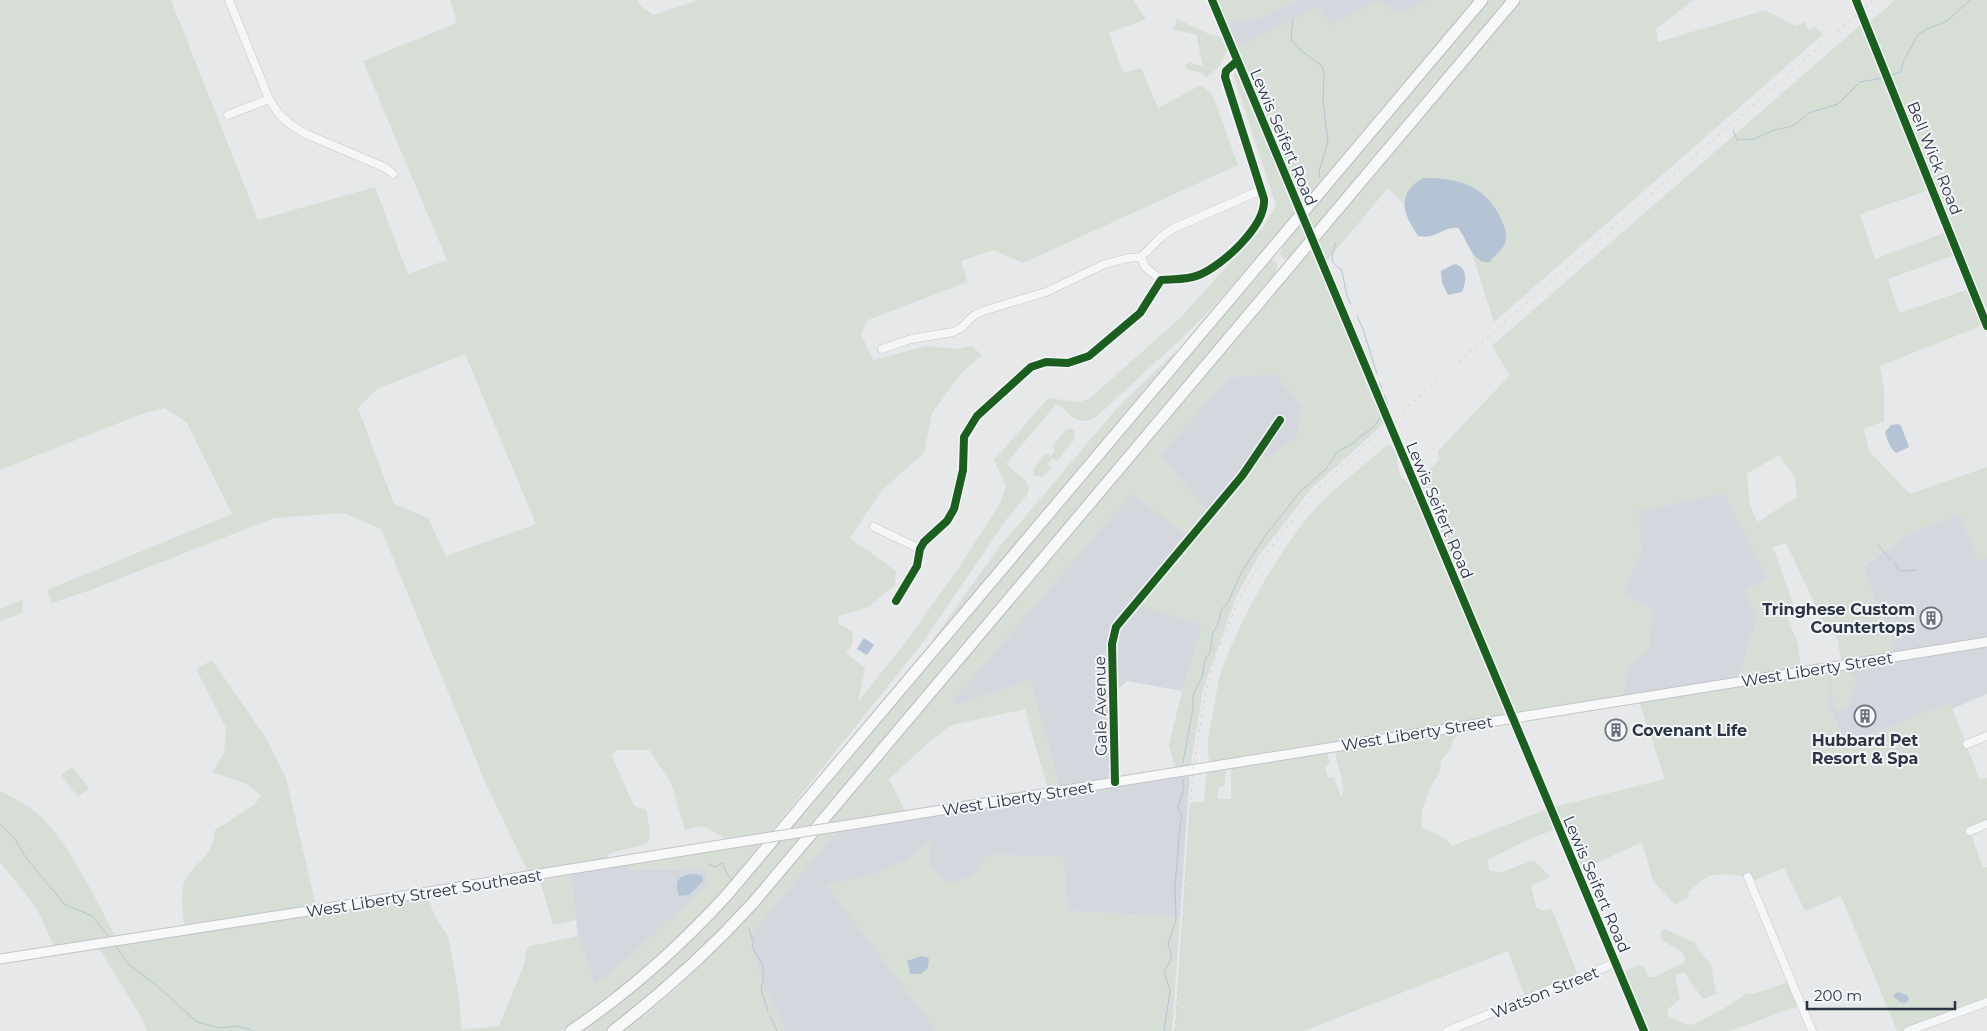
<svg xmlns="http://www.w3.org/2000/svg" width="1987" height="1031" viewBox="0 0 1987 1031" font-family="Montserrat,sans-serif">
<rect width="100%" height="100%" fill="#e6e8ea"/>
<path fill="#d4d7dd" d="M1301,0h130l-33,14 -18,-13 -50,25 -11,-19 -86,43 -11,-26 37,-6z
M1275,374l27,32 -5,31 -27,20 -60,57 -50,-59 69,-78z
M1132,493l58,45 -55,66 68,21 -21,66 -55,-10 -14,12 2,89 75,-12 -10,147 -112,-6 -5,-54 -75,-2 -16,21 -22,8 -22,-19 3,-24 -26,20 -33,14 -45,10 110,146h-151l-22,-44 -15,-51 89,-106 222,-39 -29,-111 -77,26v-7z
M1724,493l44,85 -23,12 12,29 -20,63 -115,18 6,-32 -5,-76 18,-39 -3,-42z
M1959,514l20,46 8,-2v136l-35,15 -3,-6 -75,31 -31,4 -15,-35 1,-36 64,-11 -3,-27 -12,-17 -14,-46 47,-33z
M630,865v5l77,-1v16l-83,77 -29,23 -17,-49 -7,-63z"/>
<path fill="#d6ded6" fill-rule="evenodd" d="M0,0h171l87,220 117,-33 33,87 39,-14 -84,-199 94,-38 -7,-23h187l4,6 12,9 46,-15h434l13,19 -37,14 14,40 18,-5 17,40 43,-23 12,11 25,69 -215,98 -30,-13 -32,11 6,21 -99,38 -7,14 12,26 53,-14 31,3 14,-3 11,9 -19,16 -31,42 -8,40 -42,37 -32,48 46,33 -1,14 -28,23 -28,8 -1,7 15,9 -1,13 -6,8 19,15 -7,34 47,-59 54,-76 41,-63 6,-18 -12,-26 54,-62 30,4 11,-3 90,-80 85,-93 12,-21 -43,-131 4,-1 59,139 -79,91 -34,34 -86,79c-19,13 -25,-2 -41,-12l-50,60 19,16 4,7 -2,8 -21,25 -85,125 -151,188 -42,7 -25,-14 -18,4 -14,-47 -22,-33h-33l-4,6 22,50 12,4 4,19 -1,12 -6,4 -33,8 -5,7 -75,16 -44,-92 -105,-255 -37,-16 -70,5 -181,71 -41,14 -5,-13 185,-76 -45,-91 -23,-15 -25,7 -139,55zM465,354l71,170 -90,32 -18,-38 -34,-14 -36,-96 19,-19z
M1212,0h89l-42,18 -37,6z
M1431,0h44l-174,205 -66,-157 84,-41 11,19 50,-25 18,12z
M1487,0h23l-197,234 -7,-16z
M1522,0h171l-37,29 2,13 107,-32 30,16 10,-4 3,8 7,-3 8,7 -329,288 -23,-71 7,7c19,0 18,-2 28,-18l-3,-16 -58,-44 -13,-2 -28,20 -1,5 -15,-15 -63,75 -8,-20z
M1895,0h92v326l-1,-2 -106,42 4,23v32l-20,8 5,22 41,43 77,-27v91l-8,3 -20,-47 -48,19 -47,32 14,47 12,17 3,28 -51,8 -5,-28 -9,-5 -42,-89 -13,4 20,56 -9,5 14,36 3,27 28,-4 -1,36 15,35 31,-4 76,-31 30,77 7,-2v46l-17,7 13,37 4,-1v135l-69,29h-21l-56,-135 -36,15 -21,-43 -34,14 -2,-5 -23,-3 -17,2 -19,15v6l-14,8 -22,-24 -11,-39 -65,30 -19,-44 -33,13 -38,19 3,11 12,1 32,-12 16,17 -19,9 5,21 7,4 9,-2 27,69 -53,21 -18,-48 -204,80h-129l15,-228 14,-2 2,-25 2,-5 18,-3 -2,18 -6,1v12h13v-27l2,-5 94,-15 3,12 -5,2 3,12 6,-1 6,17 2,2c4,-12 -6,-31 -7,-46l129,-20 -12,11 -1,8 -10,12 -1,12 -7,9 -4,9 -7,19 -1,17 25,12 6,7 98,-38 115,-29 -27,-81 99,-16 20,-62 -12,-30 23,-12 -44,-85 -86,18 3,42 -18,39 29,17 -2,40 -22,19 -6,32 -110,18 -93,-231 9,-16 11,-11 -1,-9 72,-76 -18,-29 373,-325 4,2zM1932,189l17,42 -74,28 -15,-45zM1958,254l14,34 -73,25 -11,-34zM1779,455l16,22 2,20 -40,25 -8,-21 -2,-27z
M1177,19l34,16 17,3 5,12 -7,2 -7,15 -12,10 -7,-5 -13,-2 -2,-5 5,-3 13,5 -7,-33 -23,-4z
M1301,223l7,17 -15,15 -9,5 -4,-6 2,-7z
M1312,249l76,171 -77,69 -53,68 -22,40 -33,92 -13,81 -14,2 -7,-27 13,-54 21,-66 -69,-21 56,-66 -58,-44 -178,205 1,7 76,-26 29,111 -11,2 -24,-84 -74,16 -22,17 -40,37 16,32 -78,13zM1275,374l27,32 -5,31 -27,20 -14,-1 -46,58 -50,-59 69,-78z
M1272,260l6,4 -3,11 -460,551 -28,4 480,-567z
M1173,354l2,3 -241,285 -2,-1 68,-95 119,-140z
M1071,428l4,3 -1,9 -17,21 -5,-3 -4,6 4,4 -10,9 -8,-1 -1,-6 13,-17 5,3 4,-6 -3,-4 14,-16z
M1387,445h3l5,6 5,24 13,15 88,208 4,14 -3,3c-41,7 -82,15 -123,21 -57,8 -113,15 -169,26 -5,-16 0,-33 3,-49 2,-13 4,-28 8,-41 19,-53 52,-111 87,-155 23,-28 53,-48 79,-72z
M23,599l-1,14 -22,8v-12z
M212,660l54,78 20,40 30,128 -132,21c-1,-14 -4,-30 0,-44 4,-13 17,-20 24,-31 5,-7 6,-14 7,-22l40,-26 6,-8 -14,-12 -35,-12 12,-19 2,-25 -30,-59z
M1851,669l2,7h5l-7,24 -4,8 -11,2 -5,-13 1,-24z
M72,767l17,21 -11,9 -17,-22z
M0,791c17,8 35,18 48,33 28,33 47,74 67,112l-61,10 -17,-37 -37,-47z
M838,830l-89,106 15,51 22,44h-163c77,-54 136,-127 196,-198z
M805,836l-36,43 -70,76 -92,76h-29l39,-28 163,-163z
M931,840l-3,25 22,19 22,-8 16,-21 75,2 5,54 112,6 -8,114h-235l-111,-146 46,-10 33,-14z
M762,842c-53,74 -125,138 -201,189h-414l-5,-13 -44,-71 329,-52 9,24 12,17 10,54 4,40 37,-4 25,-61 3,-18 51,-11 17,49 29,-23 83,-77 -1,-16 -76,1v-5h-3z
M571,873l5,47 -23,5 -14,-47z
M1665,929l29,13 5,9 12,13 5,30 -13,5c-6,-10 -14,-16 -18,-27l-9,3v7l4,17 -13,11 1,6 17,8 7,1 33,-17 21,-14 10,-1 32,-11 10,24 -68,25h-80l-25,-58 1,-3 13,-5 6,3 3,9h7l29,-15 1,-6 -2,-3 -22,-14v-9z"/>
<path fill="#b4c4d5" d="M1425,178c32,0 60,7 75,39 3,6 7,15 6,22 -1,10 -11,15 -16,23 -18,3 -23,-24 -32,-34 -16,-2 -20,12 -40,8 -9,-14 -20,-31 -9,-46 5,-6 9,-10 16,-12z
M1454,264c15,3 12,18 8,28l-14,3 -6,-12 -1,-12z
M1898,424l3,2 8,21 -13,6c-7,-6 -8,-12 -11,-21l6,-7z
M864,638l10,7 -7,10 -10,-6z
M695,874l7,2 1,5 -14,14 -10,1c-6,-16 1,-22 16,-22z
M921,956l6,1 2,2 -1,9 -7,6h-11l-3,-13z
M1898,992l10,4 1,4 -4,3 -5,-1 -7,-6z"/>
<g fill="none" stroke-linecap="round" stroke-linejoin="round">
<path stroke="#b4c4d5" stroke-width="1" d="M1293,19l-2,15 1,7 7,8 23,17 2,7 -1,28 5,41 -9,29 1,7
M1892,75l9,-4 3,-11 14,-25 9,-6 20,-8 23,-21
M1733,130l4,10 17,-1 20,-9 19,-4 16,-13 29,-9 22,-22 23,-4
M1336,242c-3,11 -9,20 5,27 4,10 4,28 10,35
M1357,316l6,13 14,45
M1380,383l2,6
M1384,395l4,10
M1878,545l13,15
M1894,563l5,8 17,-1
M1183,763l10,-55v-13l9,-18 3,-17 5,-8 3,-20 5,-7 3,-14 8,-11 11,-25 25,-39 36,-45 24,-21 12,-18 17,-9 4,-5 16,-11 6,-9
M0,824l15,15 9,16 40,49 28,12 18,22
M709,866l1,-2 5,3 8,-4 3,9 6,8
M749,928l3,10 2,1 -2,8 11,18v16l-2,8 7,22
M115,945l13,19 28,21 41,37 22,6 19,-2 16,5
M771,1017l6,14
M1164,1031l6,-40 -6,-20c8,-11 9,-15 4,-27l8,-25 -1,-33 5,-61 2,-7 -4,-11 5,-15v-14"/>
<g stroke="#c4c6c8" stroke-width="9">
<path id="minor" d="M229,0l40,99 10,15 12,11 15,9 80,34 7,6
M1212,0l79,190
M1856,0l131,326
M228,115l41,-16
M1141,257l4,10 16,13
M1323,265l321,766
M882,349l29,-10 42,-7 8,-4 12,-12 10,-5 63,-19 59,-28 23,-6 13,-1 19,-19 12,-9 89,-39
M874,527l46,22
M896,601l21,-35 3,-17 4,-7 23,-21 7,-12 9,-39 1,-33 13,-21 54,-49 15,-5 22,1 21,-7 51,-43 21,-33c12,-1 27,0 38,-5 24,-10 67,-49 65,-76l-39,-122 1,-6 11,-10
M1967,744l20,-8
M1115,782l-3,-138 4,-17 126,-151 38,-56
M1970,831l17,-7
M1748,877l64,154
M1447,1031l168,-68
M1908,1031l79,-29"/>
</g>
<g stroke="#c2c5c8" stroke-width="11">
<path id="major" d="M848,825l1139,-183
M0,959l359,-56 380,-61"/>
</g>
<g stroke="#b8bbbf" stroke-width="13">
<path id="highway" d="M571,1031c57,-38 108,-84 155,-135l756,-896
M613,1031c51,-39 97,-81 140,-128l761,-903"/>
</g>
<use href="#minor" stroke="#f5f6f7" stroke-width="8"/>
<use href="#major" stroke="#f8f8f8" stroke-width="9"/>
<use href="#highway" stroke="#f8f8f8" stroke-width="11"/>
<path stroke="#cecfd2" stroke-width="1" stroke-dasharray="2.5 5" stroke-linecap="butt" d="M1175,1031l18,-261 13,-80 11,-38 22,-53 23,-40 52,-67 75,-69 484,-423"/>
<g stroke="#c4c6c8" stroke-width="9" stroke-linecap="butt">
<path id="minor-bridge" d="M1291,190l32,75"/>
</g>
<g stroke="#c2c5c8" stroke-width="11" stroke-linecap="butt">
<path id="major-bridge" d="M739,842l109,-17"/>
</g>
<use href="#minor-bridge" stroke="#f5f6f7" stroke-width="8"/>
<use href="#major-bridge" stroke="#f8f8f8" stroke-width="9"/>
<g stroke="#f4f6f9" stroke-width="11">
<path id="cycleway" d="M1212,0l432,1031
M1856,0l131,326
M896,601l21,-35 3,-17 4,-7 23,-21 7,-12 9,-39 1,-33 13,-21 54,-49 15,-5 22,1 21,-7 51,-43 21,-33c12,-1 27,0 38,-5 24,-10 67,-49 65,-76l-39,-122 1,-6 11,-10
M1115,782l-3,-138 4,-17 126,-151 38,-56"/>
</g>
<use href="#cycleway" stroke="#1b5e20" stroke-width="8"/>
</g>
<defs>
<g id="building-ring" transform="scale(1.125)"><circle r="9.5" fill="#f4f6f9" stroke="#6c737f" stroke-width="1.5"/><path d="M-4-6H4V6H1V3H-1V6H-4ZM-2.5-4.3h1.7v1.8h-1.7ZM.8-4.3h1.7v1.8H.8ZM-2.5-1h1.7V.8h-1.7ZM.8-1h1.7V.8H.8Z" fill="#6c737f"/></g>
</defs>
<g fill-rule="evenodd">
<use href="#building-ring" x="1931" y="618"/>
<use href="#building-ring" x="1865" y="716"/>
<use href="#building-ring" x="1616" y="730"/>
</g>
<g text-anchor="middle" stroke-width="4" stroke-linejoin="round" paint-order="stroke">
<g font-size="16" fill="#2b3445" stroke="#f4f6f9">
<text transform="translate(1284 137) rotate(67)" y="6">Lewis Seifert Road</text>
<text transform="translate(1935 158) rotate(68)" y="6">Bell Wick Road</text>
<text transform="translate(1440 510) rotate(67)" y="6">Lewis Seifert Road</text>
<text transform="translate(1817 669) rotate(-9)" y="6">West Liberty Street</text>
<text transform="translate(1100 706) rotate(-91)" y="6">Gale Avenue</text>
<text transform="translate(1417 733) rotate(-9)" y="6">West Liberty Street</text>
<text transform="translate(1018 798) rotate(-9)" y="6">West Liberty Street</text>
<text transform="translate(1597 884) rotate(67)" y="6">Lewis Seifert Road</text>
<text transform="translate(424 893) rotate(-9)" y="6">West Liberty Street Southeast</text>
<text transform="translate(1545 992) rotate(-22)" y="6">Watson Street</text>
</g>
<g font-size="16" font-weight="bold" fill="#2b3445" stroke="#f4f6f9" text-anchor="end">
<text x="1915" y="615">Tringhese Custom<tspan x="1915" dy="18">Countertops</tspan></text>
<text x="1632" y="736" text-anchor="start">Covenant Life</text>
<text x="1865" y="746" text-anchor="middle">Hubbard Pet<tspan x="1865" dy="18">Resort &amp; Spa</tspan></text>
</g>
</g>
<path d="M1807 1001v8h148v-8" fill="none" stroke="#2b3445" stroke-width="2.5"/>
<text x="1814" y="1001" font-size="15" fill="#2b3445" stroke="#f4f6f9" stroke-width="4" paint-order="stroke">200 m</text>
</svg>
